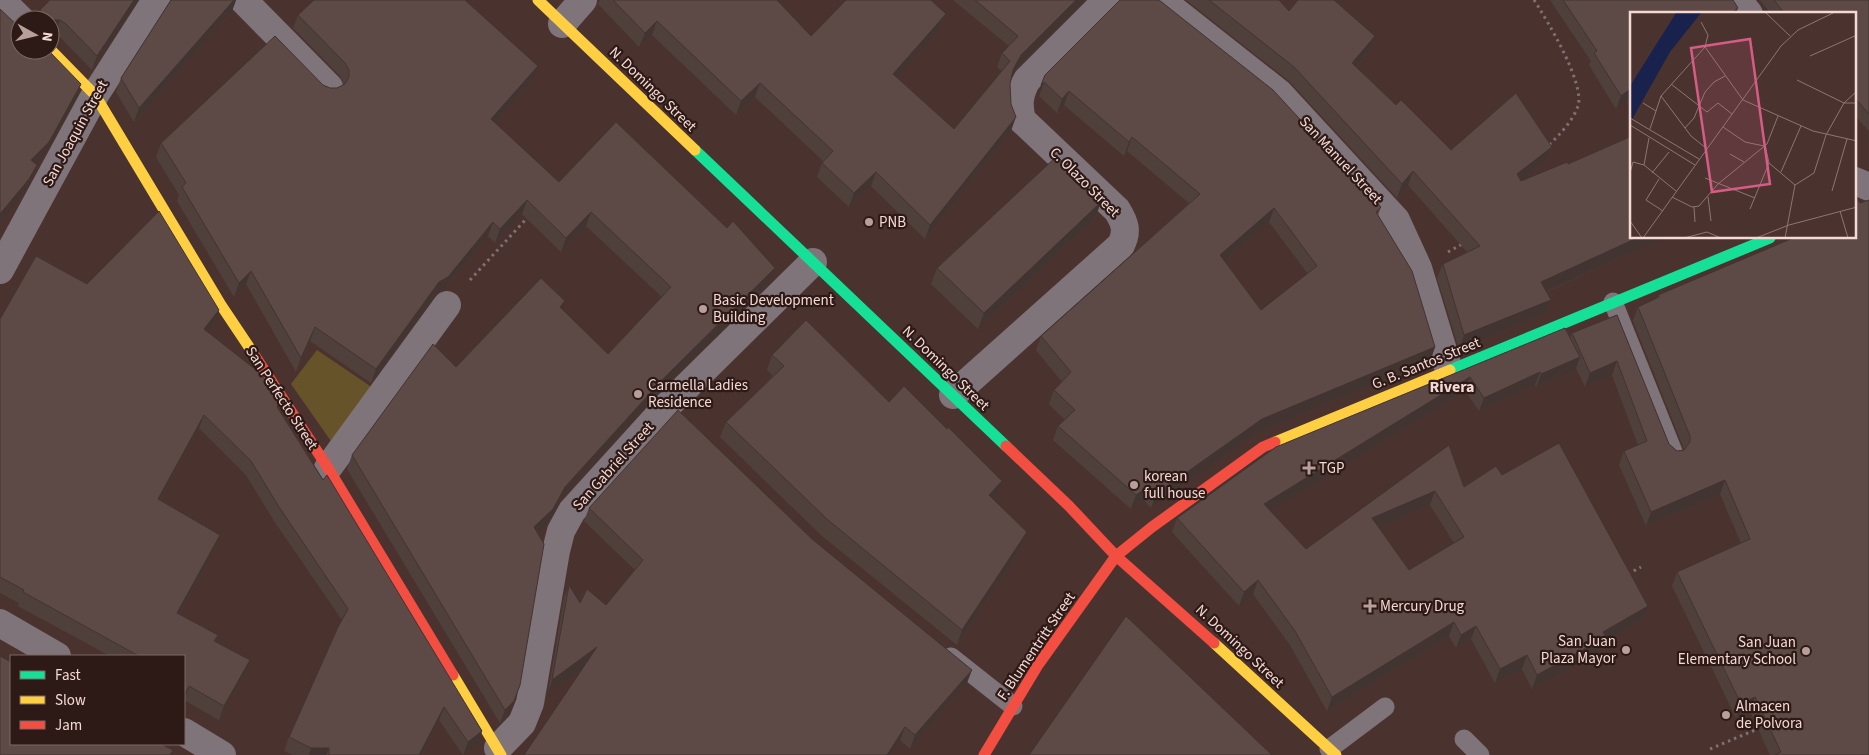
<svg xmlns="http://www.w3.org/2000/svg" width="1869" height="755" viewBox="0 0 1869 755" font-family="'Source Sans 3',sans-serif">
<rect width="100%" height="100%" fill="#4a332f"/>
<path fill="#665329" d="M317,350l56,38 -40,56 -42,-60z"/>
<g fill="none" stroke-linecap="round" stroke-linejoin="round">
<path stroke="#7e7274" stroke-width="3" stroke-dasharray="2.5 4" stroke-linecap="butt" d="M1534,0c13,20 51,83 44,106 -5,15 -19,29 -30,40
M1448,252l16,-9
M470,280l58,-63
M1628,574l13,-7
M1710,749l50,-21"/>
<path stroke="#7e7479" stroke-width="19" d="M1613,302l61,152
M951,657l62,49
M1464,739l16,16
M1329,749l56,-42"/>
<path stroke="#7e7479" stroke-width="28" d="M1,0l20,20
M243,0l86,87
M1161,0l118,93 117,127 22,48 31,102
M1738,0l11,14
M562,24l21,-24
M1855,181l14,6
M0,270l95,-175 61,-95
M953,395l168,-150c7,-14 4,-22 -4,-35l-95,-90c-4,-16 -3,-26 5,-40l80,-80
M328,468l119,-163
M0,623l57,33
M184,732l38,23
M498,748l24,-25 8,-20 26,-152 5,-20 11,-20 97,-107 144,-142"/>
<path stroke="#16e098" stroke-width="11" d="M695,150l311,296
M1450,370l320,-132"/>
<path stroke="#ffcf43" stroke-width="11" d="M538,0l157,150
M50,49l45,46 126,210 32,48
M1275,442l175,-72
M1214,643l122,112
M453,675l48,80"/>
<path stroke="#f24e42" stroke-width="11" d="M253,353l75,115 125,207
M1006,446l63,60 47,50 98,87
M984,755l54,-90 78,-109 36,-29 111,-80 12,-5"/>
</g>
<path fill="#50403c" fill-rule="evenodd" d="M50,0h88l-46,70 -31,-32 -6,-4h-5v-14l-13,-3z
M171,0h65l-4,11 -98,111 -18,-30 5,-14z
M600,0h177l34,36 135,-22 -6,14 -43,49 57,52 48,-58 -5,-4 5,-14 7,-7 -56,-46h132l-69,69 -5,9 -1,6 1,47 -86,108 -54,-53 -22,21 -32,-30 5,-14 1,-2 -68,-64 -19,18 -84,-80 -13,12 -41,-43z
M1186,0h93l10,11 86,25 -5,14 -14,17 40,38 55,45 101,-3 -6,14 -25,20 119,67 -94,44 5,8 -6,14 -86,35 -22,-71 6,-14 24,-12 -59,-67 -11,13 -108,-117z
M1550,0h183l-101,97 -16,12 -27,-44 2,-4z
M1760,0h109v131l-14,-15v-102h-84z
M298,15l235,65 -38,43 64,59 168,46 48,40 -5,14 -113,112 -97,106 -12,23 -11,10 -28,181 -9,9 -153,-254 5,-14 104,-88 106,-58 46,45 54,-57 -76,-71 -25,26 -39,-38 -27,29 -7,-7 -45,54 -9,6 -63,87 -61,-42 -14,31 -50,-88 -12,13 -57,-96 2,-6 -23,-38 5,-14 162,-58 7,3h7l7,-3 -4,-9 -47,-48z
M1045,75l336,132 -3,8 57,132 -5,14 -173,72 -106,75 -7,-8 -13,9 -78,-69 5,-14 7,-6 -16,-16 5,-14 8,-8 -26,-32 5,-14 148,-133 -62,-52 -3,5 -60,-51 -7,8 -18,-17 -3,3zM1269,222l39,52 -47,36 -37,-49z
M1101,202l-6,16 -117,111 -47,-45 6,-16z
M87,284l128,40 -7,8 70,76 204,323 -5,14 -14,10 -24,-35 -18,35h-128l-9,-4 5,-14 53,-117 -68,-99 -28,-46 -47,-47 -39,72 60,35 -5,13 -36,66 39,21 -3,6 30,32 -26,47 -35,-20v1v-45h-74l-92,-50 1,-3 -19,-10v-274z
M1658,295l211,460h-99l-20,-44 -14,7 -64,-132 5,-14 64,-29 -21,-49 -74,32 -27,-61 5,-14 14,-6 -26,-70 -27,12 -9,-19 -1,3 -39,16 -1,-2 -56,26 -14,-20 -195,120 36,38 143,-104 15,42 38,-12 141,144 -39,23 -3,9 -69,38 -10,-20 -27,14 -24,-44 -15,9 -7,-12 -122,75 -37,-66 -37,-51 -14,12 -67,-74 5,-14 99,-71 294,-109 2,-5 45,-18 52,129 8,7 7,-1v-1l-51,-128 5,-14 19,-9zM1430,505l24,38 -45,27 -31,-43z
M772,355l117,47 58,27 55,52 -5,16 -3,3 33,32 -6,16 -64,97 -135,-109 -102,-99 6,-15 47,-46 -6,-6z
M589,508l223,31 155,144 -57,66 -10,-9 -317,-73 -35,26 16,-95 5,-13 11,18 26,2 29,-35 -51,-49z"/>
<path fill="#413431" d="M134,0h4l-46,70 5,-14z
M234,0h2l-4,11 -98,111 5,-14z
M1076,0h9l-69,69 -8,15 5,-14 8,-15z
M1738,8l-2,6h-6z
M946,14l-6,14 -52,60 5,-14z
M52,20h8l-5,14h-5v-13z
M657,21l-5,14 -13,12 6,-14z
M1375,36l-5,14 -23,27 5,-14z
M538,66l-5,14 -47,53 5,-14z
M1044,82l-5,14 -3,3 5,-14z
M760,83l-5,14 -19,18 5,-14z
M81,84l-5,14 -32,57 -18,19 5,-14z
M1632,88v9l-16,12 5,-13z
M1069,91l-5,14 -7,8 5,-14z
M1016,117l-5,14 -86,108 5,-14z
M1132,137l-5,14 -3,5 5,-14z
M1552,147l-6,14 -34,27 5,-14z
M37,165l-5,14 -8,13 -24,29v-7z
M1413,171l-5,14 -11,13 5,-14z
M876,172l-5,14 -22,21 5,-14z
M527,200l-5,14 -27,29 5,-14z
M1101,202l-6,16 -117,111 6,-16z
M1274,208l-5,14 -54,47 5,-14z
M591,212l-5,14 -25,26 5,-14z
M493,222l-5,14 -45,54 -9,6 -63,87 5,-14 63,-87z
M1637,238h30l-27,10 -104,48 5,-14z
M775,268l-5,14 -113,112 -97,106 -12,23 -19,18 5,-14 31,-40 97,-107z
M251,271l-5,13 -12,13 5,-14z
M1551,300l-6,14 -86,35 5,-14z
M565,301l-5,14v-8z
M219,310l-4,14 -16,19 5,-14z
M315,327l-5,14 -14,31 5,-14z
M1435,347l-5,14 -173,72 -106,75 5,-14 106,-75z
M1580,357l-5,14 -39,16 5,-13z
M1617,361l-5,14 -27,12 5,-14z
M1540,372l-5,13 -56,26 5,-13z
M1470,377l-5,14 -206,127 5,-14z
M204,415l-5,13 -46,84 5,-13z
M1725,480l-5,14 -74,32 5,-14z
M1002,481l-5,16 -14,14 6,-16z
M1149,486l-5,14 -13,9 5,-14z
M1435,491l-5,14 -63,27 5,-14z
M1027,532l-6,16 -64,97 5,-15z
M220,535l-5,13 -43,78 5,-13z
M1258,580l-5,14 -14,12 5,-14z
M1648,606l-5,13 -39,23 -3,9 -69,38 5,-14 66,-43z
M1454,622l-5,14 -122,75 5,-14z
M1476,626l-5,13 -15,9 5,-13z
M597,647l-5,14 -44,32 4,-13z
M1527,655l-5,14 -27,14 5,-14z
M250,660l-5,13 -26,47 5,-14z
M972,670l-5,13 -57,66 5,-14z
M520,685l-11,29 -9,9 5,-13z
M189,686l-5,14v1v-5z
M1755,697l-5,14 -14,7 5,-14z
M444,707l-5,13 -18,35h-2z
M905,727l-5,13 -9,15h-4z
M482,731l-5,14 -14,10 5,-13z
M311,748h18l-3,7h-17z"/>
<path fill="#5d4a46" stroke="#413431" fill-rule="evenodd" d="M50,0h84l-37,56 -31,-32 -6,-4h-8l-2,1v-1h-17l4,-3 4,-8z
M171,0h63l-95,108 -18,-30z
M314,0h151l73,66 -47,53 68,63 57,-60 111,106 6,-7 42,47 -113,112 -97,107 -12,22 -19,18 10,17 -24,141 -6,16 -9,9 -153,-255 81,-111 23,23 85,-89 24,23 -5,6 48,47 63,-67 -80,-75 -25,26 -39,-38 -27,29 -7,-7 -45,55 -9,5 -63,87 -61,-42 -14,31 -50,-87 -12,12 -57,-96 4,-4 -25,-40 114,-107 48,49 7,3h7l8,-4 4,-7v-7l-4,-7 -47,-48z
M613,0h164l34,36 35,-36h85l15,14 -53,60 61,55 56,-68 -8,-8 16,-17 -43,-36h101l-55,55 -8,15 -3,14 1,20 5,13 -86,108 -54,-53 -22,21 -32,-30 11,-12 -73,-68 -19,18 -84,-80 -12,12z
M1120,0h39l114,90 108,117 -5,5 36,59 23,76 -173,72 -106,75 -7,-8 -13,9 -78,-69 17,-16 -21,-20 17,-18 -30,-36 159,-142 -68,-57 -3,5 -60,-51 -7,8 -18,-17 -3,3 4,-10zM1274,208l43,58 -56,44 -41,-55z
M1209,0h70l10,11 9,-11h36l41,36 -23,27 44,42 5,-5 50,50 65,-57 36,54 -35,27 4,7 46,-19 1,2 64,-28v102h5l-96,44 10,18 -87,35 -21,-71 37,-18 -67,-75 -11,13 -108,-117z
M1563,0h170l5,8 -8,6h-98v74l-11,8 -27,-43 3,-2z
M1774,0h95v114l-14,-16v-84h-70z
M0,9l20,19v22h28l33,34 -32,58 -18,18 6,5 -8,14 -29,35z
M1057,156l44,46 -117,111 -47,-45z
M1855,195l5,8 9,-3v555h-94l6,-3 -26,-55 -14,7 -64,-132 73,-33 -25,-59 -74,32 -27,-61 23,-10 -30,-80 -27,12 -18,-40 45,-18 52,129 8,7 7,-1 6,-8v-6l-52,-129 21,-10 -1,-2 135,-57h62z
M159,211l60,99 -15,19 57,45 19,28 -3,5 46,73 4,-5 155,256 -14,11 -24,-35 -25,48h-90v-7h-18l-22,-11 49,-110 10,-18 -69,-102 -28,-46 -47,-46 -46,84 62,36 -43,78 41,22 -4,6 36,19 -26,46 -35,-20 -5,10v-40h-47v-1l-114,-63 1,-2 -24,-13v-258l36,-63 51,28z
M806,320l83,82 15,-16 43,43 1,-2 54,54 -13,14 38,37 -65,98 -134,-110 -102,-98 58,-56 -12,-11z
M1565,328l15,29 -39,17 -1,-2 -56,26 -14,-21 -206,127 42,45 143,-104 15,42 32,-21 6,9 57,-32 89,163 -45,26 3,5 -69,38 -10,-20 -27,14 -24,-43 -15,9 -7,-13 -122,75 -37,-66 -37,-51 -14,12 -67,-74 99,-71zM1435,491l29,46 -55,33 -37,-52z
M678,410l134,129 160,131 -57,65 -10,-8 -18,28h-363l73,-108 -45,33 17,-95 11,18 7,-14 19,16 37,-45 -54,-52z
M1126,616l146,139h-243z
M0,656l11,6v82h150l12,6 -3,5h-170z"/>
<g fill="#b99f9a" stroke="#2d1a17" stroke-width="2">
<circle cx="869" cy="222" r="5"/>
<circle cx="703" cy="309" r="5"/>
<circle cx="638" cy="394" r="5"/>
<path d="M1306.5 460.5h5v5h5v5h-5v5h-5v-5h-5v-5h5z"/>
<circle cx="1134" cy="485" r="5"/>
<path d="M1367.5 598.5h5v5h5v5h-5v5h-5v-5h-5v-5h5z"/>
<circle cx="1626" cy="650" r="5"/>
<circle cx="1806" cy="651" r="5"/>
<circle cx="1726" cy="715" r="5"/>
</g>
<g text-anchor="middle" stroke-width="4.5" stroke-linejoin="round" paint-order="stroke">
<g font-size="15" fill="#f5d9d4" stroke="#2d1a17">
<text transform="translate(653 89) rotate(44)" y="5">N. Domingo Street</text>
<text transform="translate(75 133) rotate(-61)" y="5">San Joaquin Street</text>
<text transform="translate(1341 160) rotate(47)" y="5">San Manuel Street</text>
<text transform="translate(1085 182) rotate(45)" y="5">C. Olazo Street</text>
<text transform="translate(1426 363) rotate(-22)" y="5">G. B. Santos Street</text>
<text transform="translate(946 368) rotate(44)" y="5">N. Domingo Street</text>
<text transform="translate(282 398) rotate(57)" y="5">San Perfecto Street</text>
<text transform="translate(613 466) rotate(-48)" y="5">San Gabriel Street</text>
<text transform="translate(1036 646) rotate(-56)" y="5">F. Blumentritt Street</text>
<text transform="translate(1240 646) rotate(43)" y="5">N. Domingo Street</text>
</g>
<g font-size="15" fill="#f5d9d4" stroke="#2d1a17" text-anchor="start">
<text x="879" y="227">PNB</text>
<text x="713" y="305">Basic Development<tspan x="713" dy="17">Building</tspan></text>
<text x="648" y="390">Carmella Ladies<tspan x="648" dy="17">Residence</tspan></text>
<text x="1319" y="473">TGP</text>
<text x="1144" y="481">korean<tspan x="1144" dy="17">full house</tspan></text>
<text x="1380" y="611">Mercury Drug</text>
<text x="1616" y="646" text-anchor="end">San Juan<tspan x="1616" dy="17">Plaza Mayor</tspan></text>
<text x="1796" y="647" text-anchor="end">San Juan<tspan x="1796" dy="17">Elementary School</tspan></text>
<text x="1736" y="711">Almacen<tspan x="1736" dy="17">de Polvora</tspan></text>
</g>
<g font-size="16" font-weight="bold" fill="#f5d9d4" stroke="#2d1a17">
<text x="1452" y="392">Rivera</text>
</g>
</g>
<g transform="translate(1630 12)">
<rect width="226" height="226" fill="#4a332f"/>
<path d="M46,1h25l-31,39 -40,71v-37z" fill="#19224d"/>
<path fill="none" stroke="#8e7571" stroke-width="1" d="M136,1l24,23M75,35l38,53M180,44l47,-21M167,68l47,23h13M41,72l36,28 11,-9 14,11M31,84l30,40 16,13M113,88l70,31 44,10M13,91l13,8M0,106l69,41M0,113l65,40M93,115l22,15 19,4M55,116l9,-10 11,-26 9,-10 11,-6M20,117l11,-33 44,-49 3,-12 -7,-13M135,133l4,18 26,22M100,142l14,8M14,153l5,-27M151,160l20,-46M0,161l3,-11 11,3 32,26M22,161l17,-21M75,166l50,20M29,167l-13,21 17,11M165,173l19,-12 12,-38 18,-32 13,-12M202,179l15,-52M42,185l20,10 7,-1 19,-22 49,-40 11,-28M78,185l3,24M64,195l1,15M120,197l19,-46M210,199l8,27M0,209l12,17M13,226l138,-192 17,-16 35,-17M54,226l23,-6 14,6M126,226l33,-13 68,-18M155,226l10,-53"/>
<path fill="#d45c85" fill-opacity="0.15" stroke="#d45c85" stroke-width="2.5" d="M120,27l20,145 -58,8 -21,-144z"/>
<rect width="226" height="226" fill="none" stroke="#f5d9d4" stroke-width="2.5"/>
</g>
<rect x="10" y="655" width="175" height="90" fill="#2d1a17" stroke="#7d6663"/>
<rect x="20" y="671" width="25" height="8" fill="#16e098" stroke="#7d6663"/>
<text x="55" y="680" font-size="15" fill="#f5d9d4">Fast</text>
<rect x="20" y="696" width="25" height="8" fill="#ffcf43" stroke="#7d6663"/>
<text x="55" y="705" font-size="15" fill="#f5d9d4">Slow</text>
<rect x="20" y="721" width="25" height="8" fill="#f24e42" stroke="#7d6663"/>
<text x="55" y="730" font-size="15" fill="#f5d9d4">Jam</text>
<g transform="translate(35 35) rotate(98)"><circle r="24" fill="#2d1a17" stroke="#7d6663"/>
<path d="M0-4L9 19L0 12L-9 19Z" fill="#b99f9a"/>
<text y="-8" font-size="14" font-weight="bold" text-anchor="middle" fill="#f5d9d4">N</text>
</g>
</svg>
